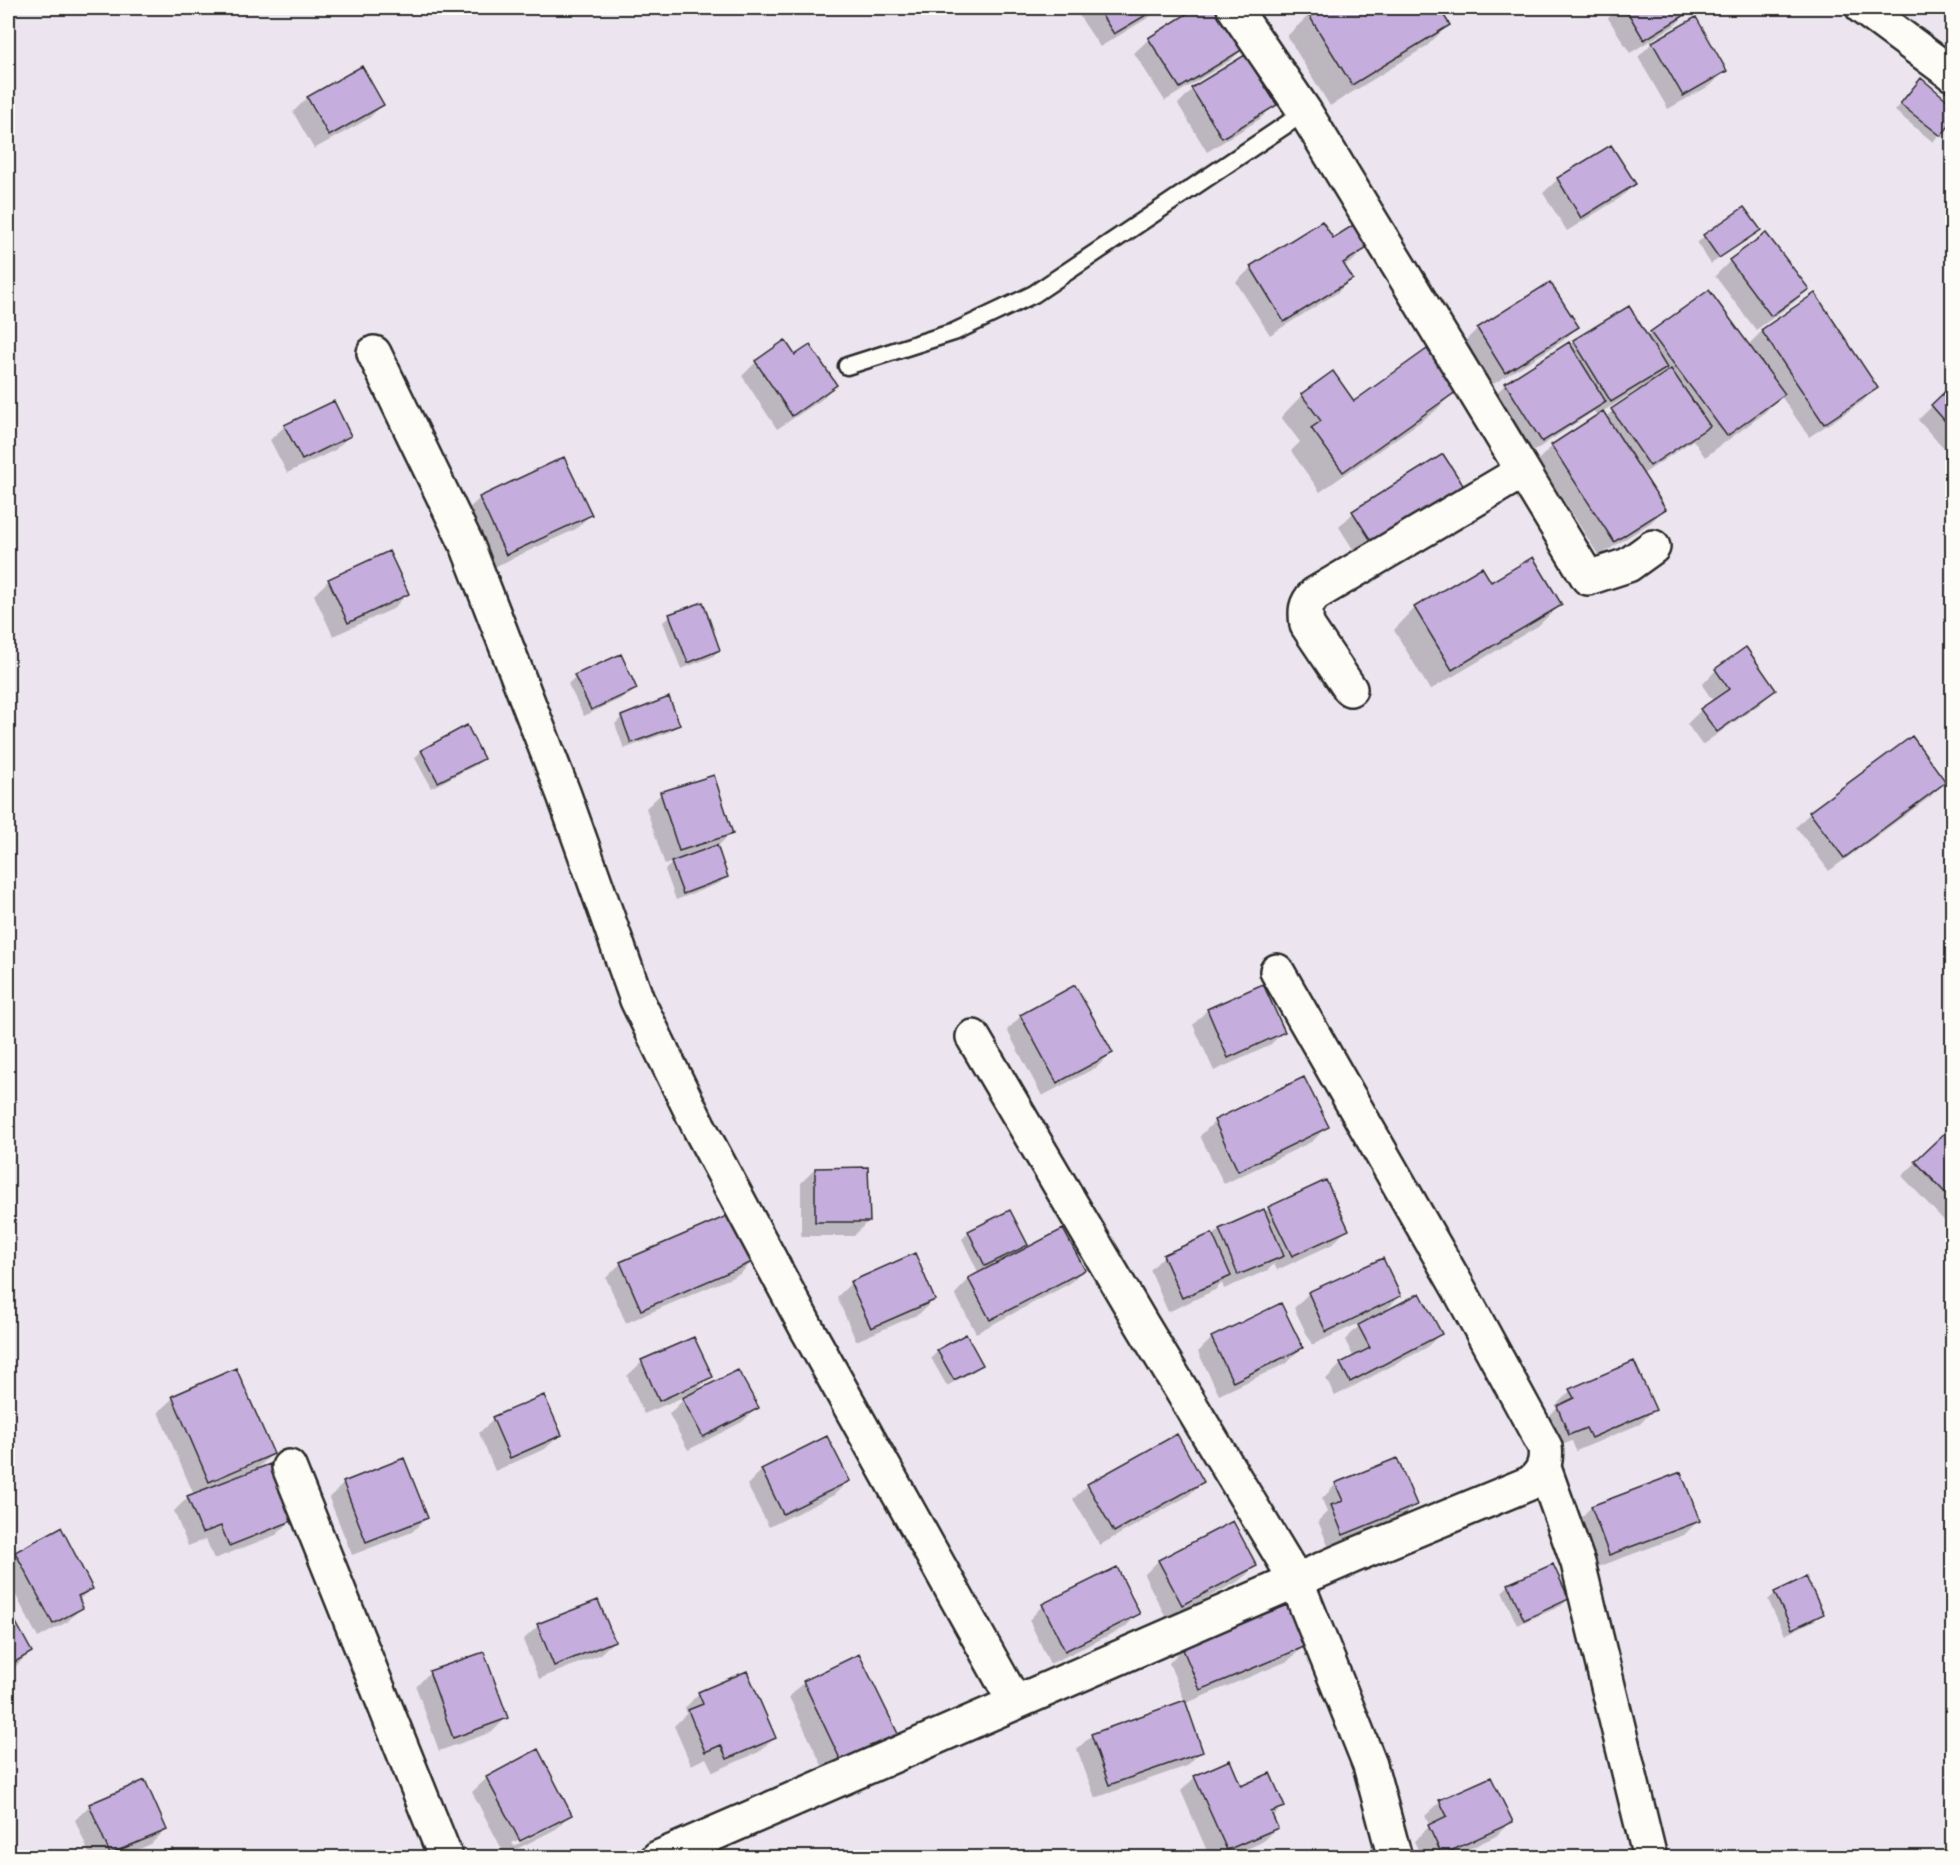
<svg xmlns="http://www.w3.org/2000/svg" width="1960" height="1865" viewBox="0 0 1960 1865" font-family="'Patrick Hand',sans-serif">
<rect width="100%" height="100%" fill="#ece5ef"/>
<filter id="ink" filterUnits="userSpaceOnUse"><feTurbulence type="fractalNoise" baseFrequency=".0167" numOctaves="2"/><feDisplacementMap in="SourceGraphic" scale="12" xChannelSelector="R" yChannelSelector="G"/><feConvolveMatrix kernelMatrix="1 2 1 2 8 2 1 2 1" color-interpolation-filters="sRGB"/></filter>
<g filter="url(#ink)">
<path fill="#0003" fill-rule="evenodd" d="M1074,8h90l-64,39z
M1199,8h23l24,38 -15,14 -66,41 -31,-48 15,-14z
M1321,8h117l10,17 -21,21 -97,60 -43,-70 22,-21z
M1619,8h74l-19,18 -44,27 -22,-35z
M1696,19l30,51 -15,15 -43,24 -30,-52 14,-14z
M1245,57l30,47 -15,15 -53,33 -29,-48 14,-14z
M361,68l21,37 -14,14 -54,30 -21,-37 14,-14z
M1921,80l31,26v13l-19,23 -38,-31z
M1611,147l23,37 -14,14 -53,33 -24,-38 15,-14z
M1744,209l15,21 -7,6 -41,28 -14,-21 7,-6z
M1322,223l10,17 35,6 -14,15 -9,5 7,13 -14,14 -67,42 -34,-53 15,-14z
M1766,235l41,54 -14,14 -37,27 -41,-54 15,-15z
M1550,284l27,43 -14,14 -73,45 -27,-43 14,-14z
M1628,308l19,30 4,-5 97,12 14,-14 114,56 -14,15 -53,35 -28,-41 -19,19 -57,42 -12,-17 -51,35 23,34 -15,14 -51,33 -61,-96 14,-14 46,-29 -4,-6 -66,44 -37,-57 15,-14zM1637,390l1,2 -33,25 -3,-5z
M794,357l41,28 -14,15 -44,29 -35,-53 14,-14z
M1952,387v56l-7,7 -27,-30z
M1455,391l-21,21 -114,80 -29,-41 9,-9 -19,-25 21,-22 52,8z
M285,426l64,10 -14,14 -48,23 -17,-33z
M1442,456l-82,104 -21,-33 14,-14z
M480,498l110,17 -14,14 -84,39 -27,-56z
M329,580l78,14 -14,15 -60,27 -19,-41z
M1490,584l70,21 -22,21 -108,64 -36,-60 21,-22z
M670,616l49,34 -7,7 -31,12 -18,-47z
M1716,670l58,20 -14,14 -58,41 -15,-21 14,-14 12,-9 -11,-16z
M575,677l61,12 -7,6 -45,21 -16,-32z
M622,717l56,7 -7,7 -47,18 -9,-25z
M467,727l16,31 -7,7 -45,23 -16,-30 6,-7z
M1911,738l33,44 -14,15 -101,74 -33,-44 14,-14z
M661,794l70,39 -15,15 10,28 -6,7 -44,17 -11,-30 8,-8 -8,3 -19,-57z
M1262,986l21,46 -14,14 -55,25 -21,-46 14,-15z
M1021,1016l90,37 -14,14 -55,29 -35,-66z
M1304,1079l23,47 -14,15 -89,43 -24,-48 14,-14z
M1952,1128v101l-50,-53z
M815,1169l53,52 -14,15h-53v-53z
M1269,1208l78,21 -14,15 -56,26 -3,-6 -6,6 -44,19 -2,-6 -7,7 -47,22 -18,-42 14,-14 48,-19 7,-7 44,-19 1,2z
M969,1232l57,13 -9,9 66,16 -14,14 -93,49 -21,-39 14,-15 10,-5 -17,-35z
M755,1259l-15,15 -114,49 -20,-45 15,-15z
M851,1283l82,17 -14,14 -63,27 -19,-44z
M1309,1293l91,3 -17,17 57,21 -14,14 -91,48 -9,-17 15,-15 13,-6 -9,-18 19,-19 -52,24 -18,-37z
M1212,1338l89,10 -14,15 -68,32 -21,-43z
M938,1351l43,13 -7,7 -27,15 -16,-28z
M642,1362l69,14 -17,17 63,15 -15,14 -54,28 -19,-36 19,-19 -44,19 -17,-38z
M1570,1391l84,18 -14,15 -64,27 -4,-10 -17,7 -12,-26 14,-14 -1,-3z
M173,1398l99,56 -18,18 37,49 -15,14 -62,24 -8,-20 -18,7 -14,-35 14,-14 6,-2 -36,-83z
M493,1419l67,16 -15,14 -50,22 -16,-38z
M403,1460l23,58 -14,14 -60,23 -23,-57 14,-14z
M762,1470l86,11 -14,14 -65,32 -22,-42z
M1680,1474l18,47 -14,14 -89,33 -18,-46 14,-15z
M1203,1481l-15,15 -88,49 -27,-46 15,-14z
M1336,1484l79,20 -14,15 -72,29 -11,-27 9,-9 -5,-13z
M60,1529l31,59 -13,13 3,7 -14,14 -29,16 -30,-58v-19l7,-8z
M1158,1561l97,5 -14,14 -74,39 -23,-44z
M1509,1585l59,14 -7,7 -44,19 -15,-33z
M1775,1593l47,21 -7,6 -30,15 -17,-35z
M598,1602l16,39 -15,14 -60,24 -16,-39 15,-14z
M1043,1605l95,9 -14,14 -74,36 -21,-44z
M8,1611l22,41 -22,22z
M1303,1647l-15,14 -104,43 17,47 -14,15 -92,32 -18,-49 15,-14 93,-33 -16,-39 14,-15z
M858,1656l40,81 -70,41 -39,-81 14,-14z
M430,1672l76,46 -14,14 -53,19 -23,-64z
M699,1693l75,44 -15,15 -46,20 -7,-14 -15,7 -17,-39 13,-13 -2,-5z
M1195,1777l45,11 43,18 -11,12 4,10 -14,14 -35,16h-17l-29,-67z
M487,1778l83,36 -14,15 -51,26 -33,-63zM555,1821v4l-41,21 -2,-3z
M1491,1779l20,42 -15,15 -46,22h-28l-8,-17 16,-15 -5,-10 15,-14z
M90,1805l75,25 -14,14 -32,14h-28l-16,-38z"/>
<path fill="#c5aedd" stroke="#2b2b2b" stroke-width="1.5" d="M1097,8h61l-44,26z
M1196,8h27l25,38 -68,42 -32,-50z
M1318,8h121l11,17 -98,60 -44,-71z
M1625,8h62l3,4 -46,28z
M1696,17l31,54 -44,25 -31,-54z
M1245,55l32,50 -55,33 -31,-50z
M362,66l22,39 -55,31 -22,-39z
M1921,78l31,26v18l-11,14 -41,-32z
M1611,145l25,39 -55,34 -24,-40z
M1744,207l17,23 -42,28 -16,-23z
M1322,221l11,17 22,-14 14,23 -26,16 10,16 -69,43 -34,-56z
M1766,233l43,56 -38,27 -42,-56z
M1550,282l29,45 -74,46 -28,-45z
M1709,290l76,104 -58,42 -77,-104z
M1815,293l63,95 -54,36 -63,-94z
M1629,306l38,62 -56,34 -38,-62z
M785,340l10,15 15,-10 27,40 -45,31 -37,-55z
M1569,342l37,60 -64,40 -37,-59z
M1427,349l30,42 -114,81 -32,-44 10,-7 -20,-27 32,-23 21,30z
M1671,369l39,57 -60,40 -39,-57z
M1952,385v44l-21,-24z
M334,401l17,35 -49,24 -18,-35z
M1603,411l63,98 -52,33 -63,-97z
M1443,454l22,34 -90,59 -23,-36z
M564,457l28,58 -86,40 -27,-58z
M389,551l20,43 -61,29 -20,-44z
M1533,557l29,48 -110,65 -38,-63 68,-40 9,15z
M703,602l17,48 -32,13 -19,-49z
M1746,647l30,43 -59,42 -17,-23 29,-20 -14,-20z
M621,654l16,35 -46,21 -17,-35z
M669,697l11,28 -49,18 -10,-27z
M467,725l17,34 -46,23 -17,-32z
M1912,736l34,46 -102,76 -35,-46z
M714,775l19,59 -54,17 -19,-59z
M717,845l11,32 -45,17 -12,-32z
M1263,984l22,48 -57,26 -21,-49z
M1075,985l38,68 -56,30 -37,-68z
M1304,1077l25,50 -91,44 -24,-51z
M1952,1126v74l-37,-39z
M868,1167l2,55h-55v-54z
M1326,1180l23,50 -57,26 -24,-49z
M1264,1209l20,47 -46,19 -19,-46z
M1010,1210l18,35 -43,21 -17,-35z
M736,1212l21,48 -116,50 -21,-48z
M1063,1229l22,41 -95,50 -22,-42z
M1212,1233l19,43 -49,22 -19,-43z
M915,1253l20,47 -64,28 -21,-46z
M1383,1258l18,38 -75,36 -18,-40z
M1420,1293l22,41 -92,48 -10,-19 30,-15 -12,-23z
M1281,1303l22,45 -70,34 -22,-45z
M966,1334l17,31 -29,15 -17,-30z
M694,1337l19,40 -54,24 -18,-41z
M1634,1361l22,49 -65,28 -5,-10 -17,7 -12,-29 17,-8 -5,-9z
M236,1368l38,86 -65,28 -37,-86z
M738,1370l21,38 -56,29 -21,-39z
M544,1395l18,40 -52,23 -18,-41z
M1177,1434l27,48 -90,50 -27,-48z
M827,1436l23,45 -67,33 -22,-45z
M404,1458l24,60 -62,24 -23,-60z
M1397,1458l20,47 -74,30 -12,-30 12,-4 -8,-18z
M270,1464l22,57 -63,25 -8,-20 -19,7 -15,-37z
M1681,1472l19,49 -91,34 -18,-49z
M1233,1521l24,45 -75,39 -24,-45z
M61,1527l32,62 -15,7 5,12 -30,16 -38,-72z
M1553,1564l16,35 -45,21 -16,-36z
M1117,1567l23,47 -75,37 -23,-47z
M1806,1577l18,37 -32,15 -18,-37z
M598,1600l17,41 -61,25 -17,-42z
M1287,1605l17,42 -104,43 -18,-43z
M8,1608l24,44 -24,14z
M484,1652l24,66 -55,20 -24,-67z
M859,1654l41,84 -57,27 -40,-84z
M747,1671l29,67 -49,21 -6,-14 -16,7 -17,-42 15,-6 -5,-12z
M1185,1700l18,52 -94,33 -18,-51z
M538,1749l34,66 -52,26 -34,-64z
M1230,1760l11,26 29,-13 15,34 -14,5 7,16 -51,22 -33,-74z
M1491,1777l22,45 -71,33 -14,-30 19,-9 -8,-16z
M145,1780l22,50 -57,24 -21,-50z
M172,1849l3,9h-23z"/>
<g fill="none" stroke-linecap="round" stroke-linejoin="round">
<g stroke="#2b2b2b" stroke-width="21">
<path id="lane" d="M847,366l107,-34 80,-38 271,-182"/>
</g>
<g stroke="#2b2b2b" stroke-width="38">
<path id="street" d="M1234,8l71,104 283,466 40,-13 25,-18
M1863,8l89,66
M374,353l93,192 97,250 73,205 62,127 107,200 209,376
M1350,689l-43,-64c-2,-14 -2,-21 8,-31l208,-123
M973,1037l168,286 155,257 74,185 25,93
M289,1467l157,391
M1544,1468l34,95 72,295
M658,1858l697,-303 175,-72c13,-10 17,-20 15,-36l-86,-158 -182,-318"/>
</g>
<use href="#lane" stroke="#fdfcf7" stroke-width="16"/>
<use href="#street" stroke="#fdfcf7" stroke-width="33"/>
</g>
</g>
<rect width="1960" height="1865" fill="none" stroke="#fdfcf7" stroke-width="30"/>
<rect x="15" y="15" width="1930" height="1835" fill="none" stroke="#2b2b2b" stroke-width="2" filter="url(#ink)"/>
</svg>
